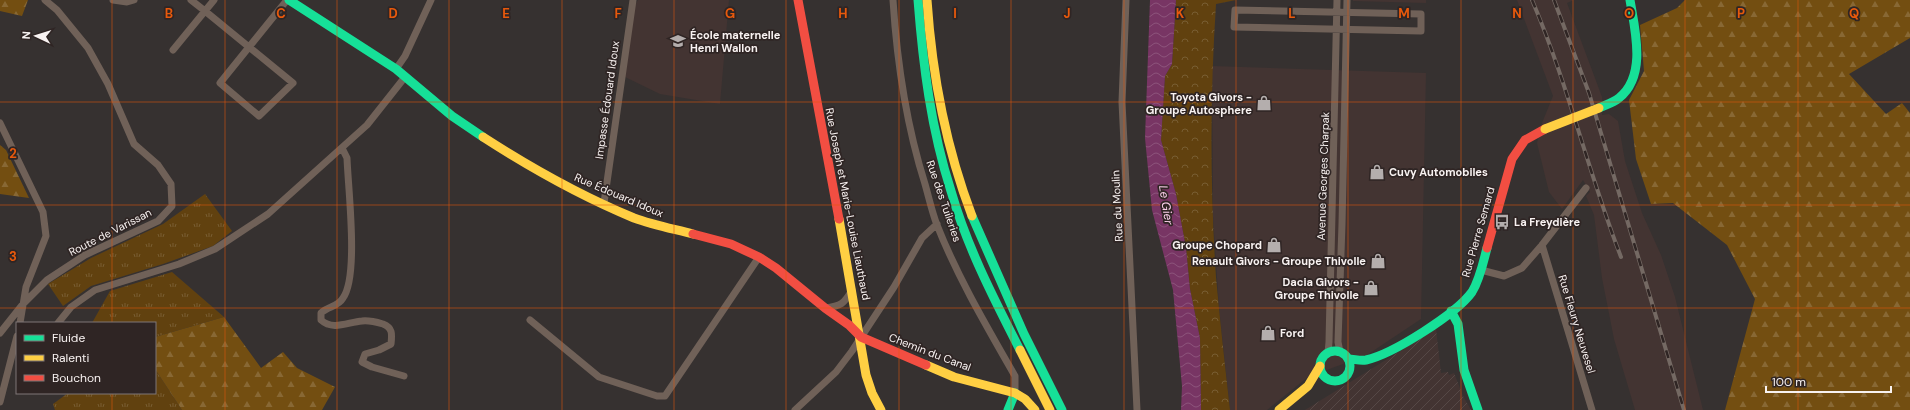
<svg xmlns="http://www.w3.org/2000/svg" width="1910" height="410" viewBox="0 0 1910 410" font-family="'DM Sans',sans-serif">
<defs>
<pattern id="industrial-furrows" width="10" height="10" patternUnits="userSpaceOnUse"><rect width="10" height="10" fill="#433432"/><path d="M-1 1l2-2M0 10L10 0M9 11l2-2" fill="none" stroke="#564846"/></pattern>
<pattern id="grass-tufts" width="24" height="20" patternUnits="userSpaceOnUse"><rect width="24" height="20" fill="#61410f"/><path d="M3 7l-1-3M5 7V3M7 7l1-3M15 17l-1-3M17 17v-4M19 17l1-3" fill="none" stroke="#785d32"/></pattern>
<pattern id="forest-firs" width="22" height="20" patternUnits="userSpaceOnUse"><rect width="22" height="20" fill="#734e11"/><path d="M5 1l3.5 6h-7zM16 11l3.5 6h-7z" fill="#886834"/></pattern>
<pattern id="park-crowns" width="20" height="18" patternUnits="userSpaceOnUse"><rect width="20" height="18" fill="#61410f"/><path d="M2 6a3 3 0 1 1 6 0M12 15a3 3 0 1 1 6 0" fill="none" stroke="#785d32"/></pattern>
<pattern id="water-waves" width="16" height="10" patternUnits="userSpaceOnUse"><rect width="16" height="10" fill="#783564"/><path d="M0 5q4-4 8 0t8 0" fill="none" stroke="#8c537b"/></pattern>
</defs>
<rect width="100%" height="100%" fill="#363130"/>
<path fill="#433432" d="M638,0h91l-9,104 -60,-10 -35,-17 10,-72z
M1353,0h73v3l-73,-2z
M1517,0h57l-7,3 35,94v18l7,-1 9,7 7,40 17,52 19,42 14,42 28,113h-68l-21,-71 -12,-61 -8,-63 -8,-19 4,-4 -7,-12 -21,29 -13,-17 -12,-49 5,-20 11,-27z
M1212,66l214,7 -5,246 -54,36 -59,22 -41,33h-37l-11,-102 -6,-91z"/>
<path fill="url(#industrial-furrows)" d="M1436,329l5,44 7,-1 1,3 5,-2 9,23 8,14h-166z"/>
<path fill="url(#grass-tufts)" d="M205,194l27,37 -19,15 -50,18 -72,22 -28,20 -15,-22 43,-26 72,-34z
M172,272l52,45 -69,20v-14h-63l18,-32z
M155,369l27,41h-127l-2,-6 15,-11h87z"/>
<path fill="url(#forest-firs)" d="M0,0h28l-6,16 -22,-5z
M1685,0h225v38l-61,36 37,40 16,-11 8,10v297h-185l30,-111 -28,-54 -54,-42 -22,1 -15,-45 -7,-59 15,-29 -4,-46 37,-17z
M0,145l6,5 23,48 -29,-4z
M224,317l37,51 22,-16 14,16 38,19 -13,23h-140l-27,-41v-32z"/>
<path fill="url(#park-crowns)" d="M1176,0h60l-20,4c-6,91 -6,182 0,273 4,44 9,89 14,133h-29l-1,-72 -10,-49 -4,-41 -10,-54 -15,-54 4,-64 7,-12z"/>
<path fill="url(#water-waves)" d="M1150,0h26l-4,64 -7,12 -4,64 15,54 10,54 4,41 10,49 1,72h-20l1,-24 -9,-96 -21,-80 -7,-72z"/>
<g fill="none" stroke-linecap="round" stroke-linejoin="round">
<path stroke="#706158" stroke-width="7" d="M113,0l14,2 7,-2
M214,0l-9,11 88,72 -34,33 -39,-33 67,-83
M893,0c4,63 13,124 32,184 4,14 7,28 12,41 21,53 50,102 78,151v17
M1126,0l-4,102 15,308
M1235,10l186,4v17l-187,-4z
M173,50l32,-39 -14,-11
M396,69l9,-13 26,-56
M0,123l43,89 3,24 -20,51 -6,36
M342,148l5,10c1,30 12,118 -4,140 -5,9 -15,8 -22,15v7c12,11 27,2 41,1 7,-1 14,1 21,3 10,4 9,10 8,20l-12,6 -14,4 -3,8 10,5 32,9
M604,203l29,-203
M1542,245l50,165
M1481,270l23,6 18,-8 20,-23 44,-57
M825,308c16,-2 19,-4 27,-18
M530,320l69,57 58,19h8l94,-139
M58,323l13,-16 24,-17 84,-26 36,-15 53,-35 99,-89 38,-48
M0,333l23,-29 24,-24 38,-25 73,-34 14,-15 -1,-22 -13,-19 -24,-21 -26,-60 -20,-36 -31,-38 -12,-10
M1340,352l-2,-10 4,-118 5,-224
M1328,353l1,-11 8,-342
M0,402l17,-66
M795,410l41,-38 16,-21 42,-64 28,-49 15,-14"/>
<path stroke="#16e098" stroke-width="9" d="M289,0l107,69 56,47 31,21
M918,0c5,65 13,129 33,191 16,56 43,108 69,159
M1599,108c6,-3 14,-5 20,-10 28,-22 16,-68 11,-98
M972,216l52,118 38,76
M1451,311l7,13 6,46 14,40
M1320 366a15 15 0 1 1 30 0a15 15 0 1 1-30 0Z
M1348,359c6,0 12,2 18,1 27,-6 90,-46 106,-68 8,-13 11,-29 15,-44
M1008,410l7,-17"/>
<path stroke="#ffcf43" stroke-width="9" d="M927,0c5,75 18,145 45,216
M483,137c48,31 98,59 151,81 19,7 40,11 59,16
M839,219l27,156 6,18 9,17
M1020,350l30,60
M926,365l28,12 61,16 10,6 10,11
M1279,410l29,-24 12,-20"/>
<path stroke="#f24e42" stroke-width="9" d="M798,0l41,219
M693,234l38,10 28,13 17,11 49,40 24,17 12,12 65,28
M1487,248l25,-89 13,-19 20,-11"/>
<g stroke="#746963" stroke-width="4">
<path id="rail" d="M1532,0c36,84 56,172 89,257
M1554,0l35,93 95,317"/>
</g>
<use href="#rail" stroke="#2f2524" stroke-width="2.5" stroke-dasharray="8" stroke-linecap="butt"/>
<path stroke="#ffcf43" stroke-width="9" d="M1545,129l54,-21"/>
</g>
<path fill="none" stroke="#e8590c" stroke-width="1" stroke-opacity="0.55" d="M112,0v323M225,0v410M337,0v410M449,0v410M562,0v410M674,0v410M786,0v410M899,0v410M1011,0v410M1124,0v410M1236,0v410M1348,0v410M1461,0v410M1573,0v410M1685,0v410M1798,0v410M0,102h1910M0,205h1910M0,308h1910M112,393v17"/>
<defs>
<g id="school-bare" transform="scale(1.2)"><path d="M0-5L7-2L0 1L-7-2ZM-4 1L0 2.5L4 1V4Q0 6-4 4Z" fill="#b4aead" stroke="#2f2524" stroke-width="2.5" paint-order="stroke"/></g>
<g id="shop-bare" transform="scale(1.2)"><path d="M-5-2.5h2.3a2.7 3.5 0 0 1 5.4 0H5L5.5 6h-11ZM-1.5-2.5h3a1.5 2.3 0 0 0-3 0Z" fill="#b4aead" stroke="#2f2524" stroke-width="2.5" paint-order="stroke"/></g>
<g id="bus-bare" transform="scale(1.2)"><path d="M-5-6H5V4H4V6H2V4H-2V6H-4V4H-5ZM-3.5-4V0h7V-4ZM-3.5 1.2v1.5H-2V1.2ZM2 1.2v1.5H3.5V1.2Z" fill="#b4aead" stroke="#2f2524" stroke-width="2.5" paint-order="stroke"/></g>
</defs>
<g fill-rule="evenodd">
<use href="#school-bare" x="678" y="41"/>
<use href="#shop-bare" x="1264" y="103"/>
<use href="#shop-bare" x="1377" y="172"/>
<use href="#bus-bare" x="1502" y="222"/>
<use href="#shop-bare" x="1274" y="245"/>
<use href="#shop-bare" x="1378" y="261"/>
<use href="#shop-bare" x="1371" y="288"/>
<use href="#shop-bare" x="1268" y="333"/>
</g>
<g text-anchor="middle" stroke-width="3.5" stroke-linejoin="round" paint-order="stroke">
<g font-size="11" font-weight="bold" fill="#f8f2f1" stroke="#2f2524" text-anchor="start">
<text x="690" y="39">École maternelle<tspan x="690" dy="13">Henri Wallon</tspan></text>
<text x="1252" y="101" text-anchor="end">Toyota Givors -<tspan x="1252" dy="13">Groupe Autosphere</tspan></text>
<text x="1389" y="176">Cuvy Automobiles</text>
<text x="1514" y="226">La Freydière</text>
<text x="1262" y="249" text-anchor="end">Groupe Chopard</text>
<text x="1366" y="265" text-anchor="end">Renault Givors - Groupe Thivolle</text>
<text x="1359" y="286" text-anchor="end">Dacia Givors -<tspan x="1359" dy="13">Groupe Thivolle</tspan></text>
<text x="1280" y="337">Ford</text>
</g>
<g font-size="11" fill="#f8f2f1" stroke="#2f2524">
<text transform="translate(607 100) rotate(-82)" y="4">Impasse Édouard Idoux</text>
<text transform="translate(1323 176) rotate(-88)" y="4">Avenue Georges Charpak</text>
<text transform="translate(619 195) rotate(23)" y="4">Rue Édouard Idoux</text>
<text transform="translate(944 201) rotate(71)" y="4">Rue des Tuileries</text>
<text transform="translate(848 204) rotate(79)" y="4">Rue Joseph et Marie-Louise Liauthaud</text>
<text transform="translate(1117 206) rotate(-93)" y="4">Rue du Moulin</text>
<text transform="translate(110 232) rotate(-27)" y="4">Route de Varissan</text>
<text transform="translate(1478 232) rotate(-74)" y="4">Rue Pierre Semard</text>
<text transform="translate(1577 324) rotate(73)" y="4">Rue Fleury Neuvesel</text>
<text transform="translate(930 352) rotate(21)" y="4">Chemin du Canal</text>
</g>
<g font-size="12" font-style="italic" fill="#fdd1ed" stroke="#2f2524">
<text transform="translate(1166 205) rotate(81)" y="4">Le Gier</text>
</g>
</g>
<g font-size="13" text-anchor="middle" font-weight="bold" fill="#e8590c" stroke="#2f2524" stroke-width="3.5" stroke-linejoin="round" paint-order="stroke">
<text x="169" y="18">B</text>
<text x="281" y="18">C</text>
<text x="393" y="18">D</text>
<text x="506" y="18">E</text>
<text x="618" y="18">F</text>
<text x="730" y="18">G</text>
<text x="843" y="18">H</text>
<text x="955" y="18">I</text>
<text x="1067" y="18">J</text>
<text x="1180" y="18">K</text>
<text x="1292" y="18">L</text>
<text x="1404" y="18">M</text>
<text x="1517" y="18">N</text>
<text x="1629" y="18">O</text>
<text x="1741" y="18">P</text>
<text x="1854" y="18">Q</text>
<text x="13" y="158">2</text>
<text x="13" y="261">3</text>
</g>
<rect x="16" y="322" width="140" height="72" fill="#2f2524" stroke="#7f7776"/>
<rect x="24" y="335" width="20" height="6" fill="#16e098" stroke="#7f7776"/>
<text x="52" y="342" font-size="12" fill="#f8f2f1">Fluide</text>
<rect x="24" y="355" width="20" height="6" fill="#ffcf43" stroke="#7f7776"/>
<text x="52" y="362" font-size="12" fill="#f8f2f1">Ralenti</text>
<rect x="24" y="375" width="20" height="6" fill="#f24e42" stroke="#7f7776"/>
<text x="52" y="382" font-size="12" fill="#f8f2f1">Bouchon</text>
<g transform="translate(36 36) rotate(274)" stroke="#2f2524" stroke-width="3" paint-order="stroke">
<path d="M0-3L7 15L0 10L-7 15Z" fill="#f8f2f1"/>
<text y="-6" font-size="11" font-weight="bold" text-anchor="middle" fill="#f8f2f1">N</text>
</g>
<path d="M1766 386v6h125v-6" fill="none" stroke="#f8f2f1" stroke-width="2"/>
<text x="1772" y="386" font-size="12" fill="#f8f2f1" stroke="#2f2524" stroke-width="3" paint-order="stroke">100 m</text>
</svg>
